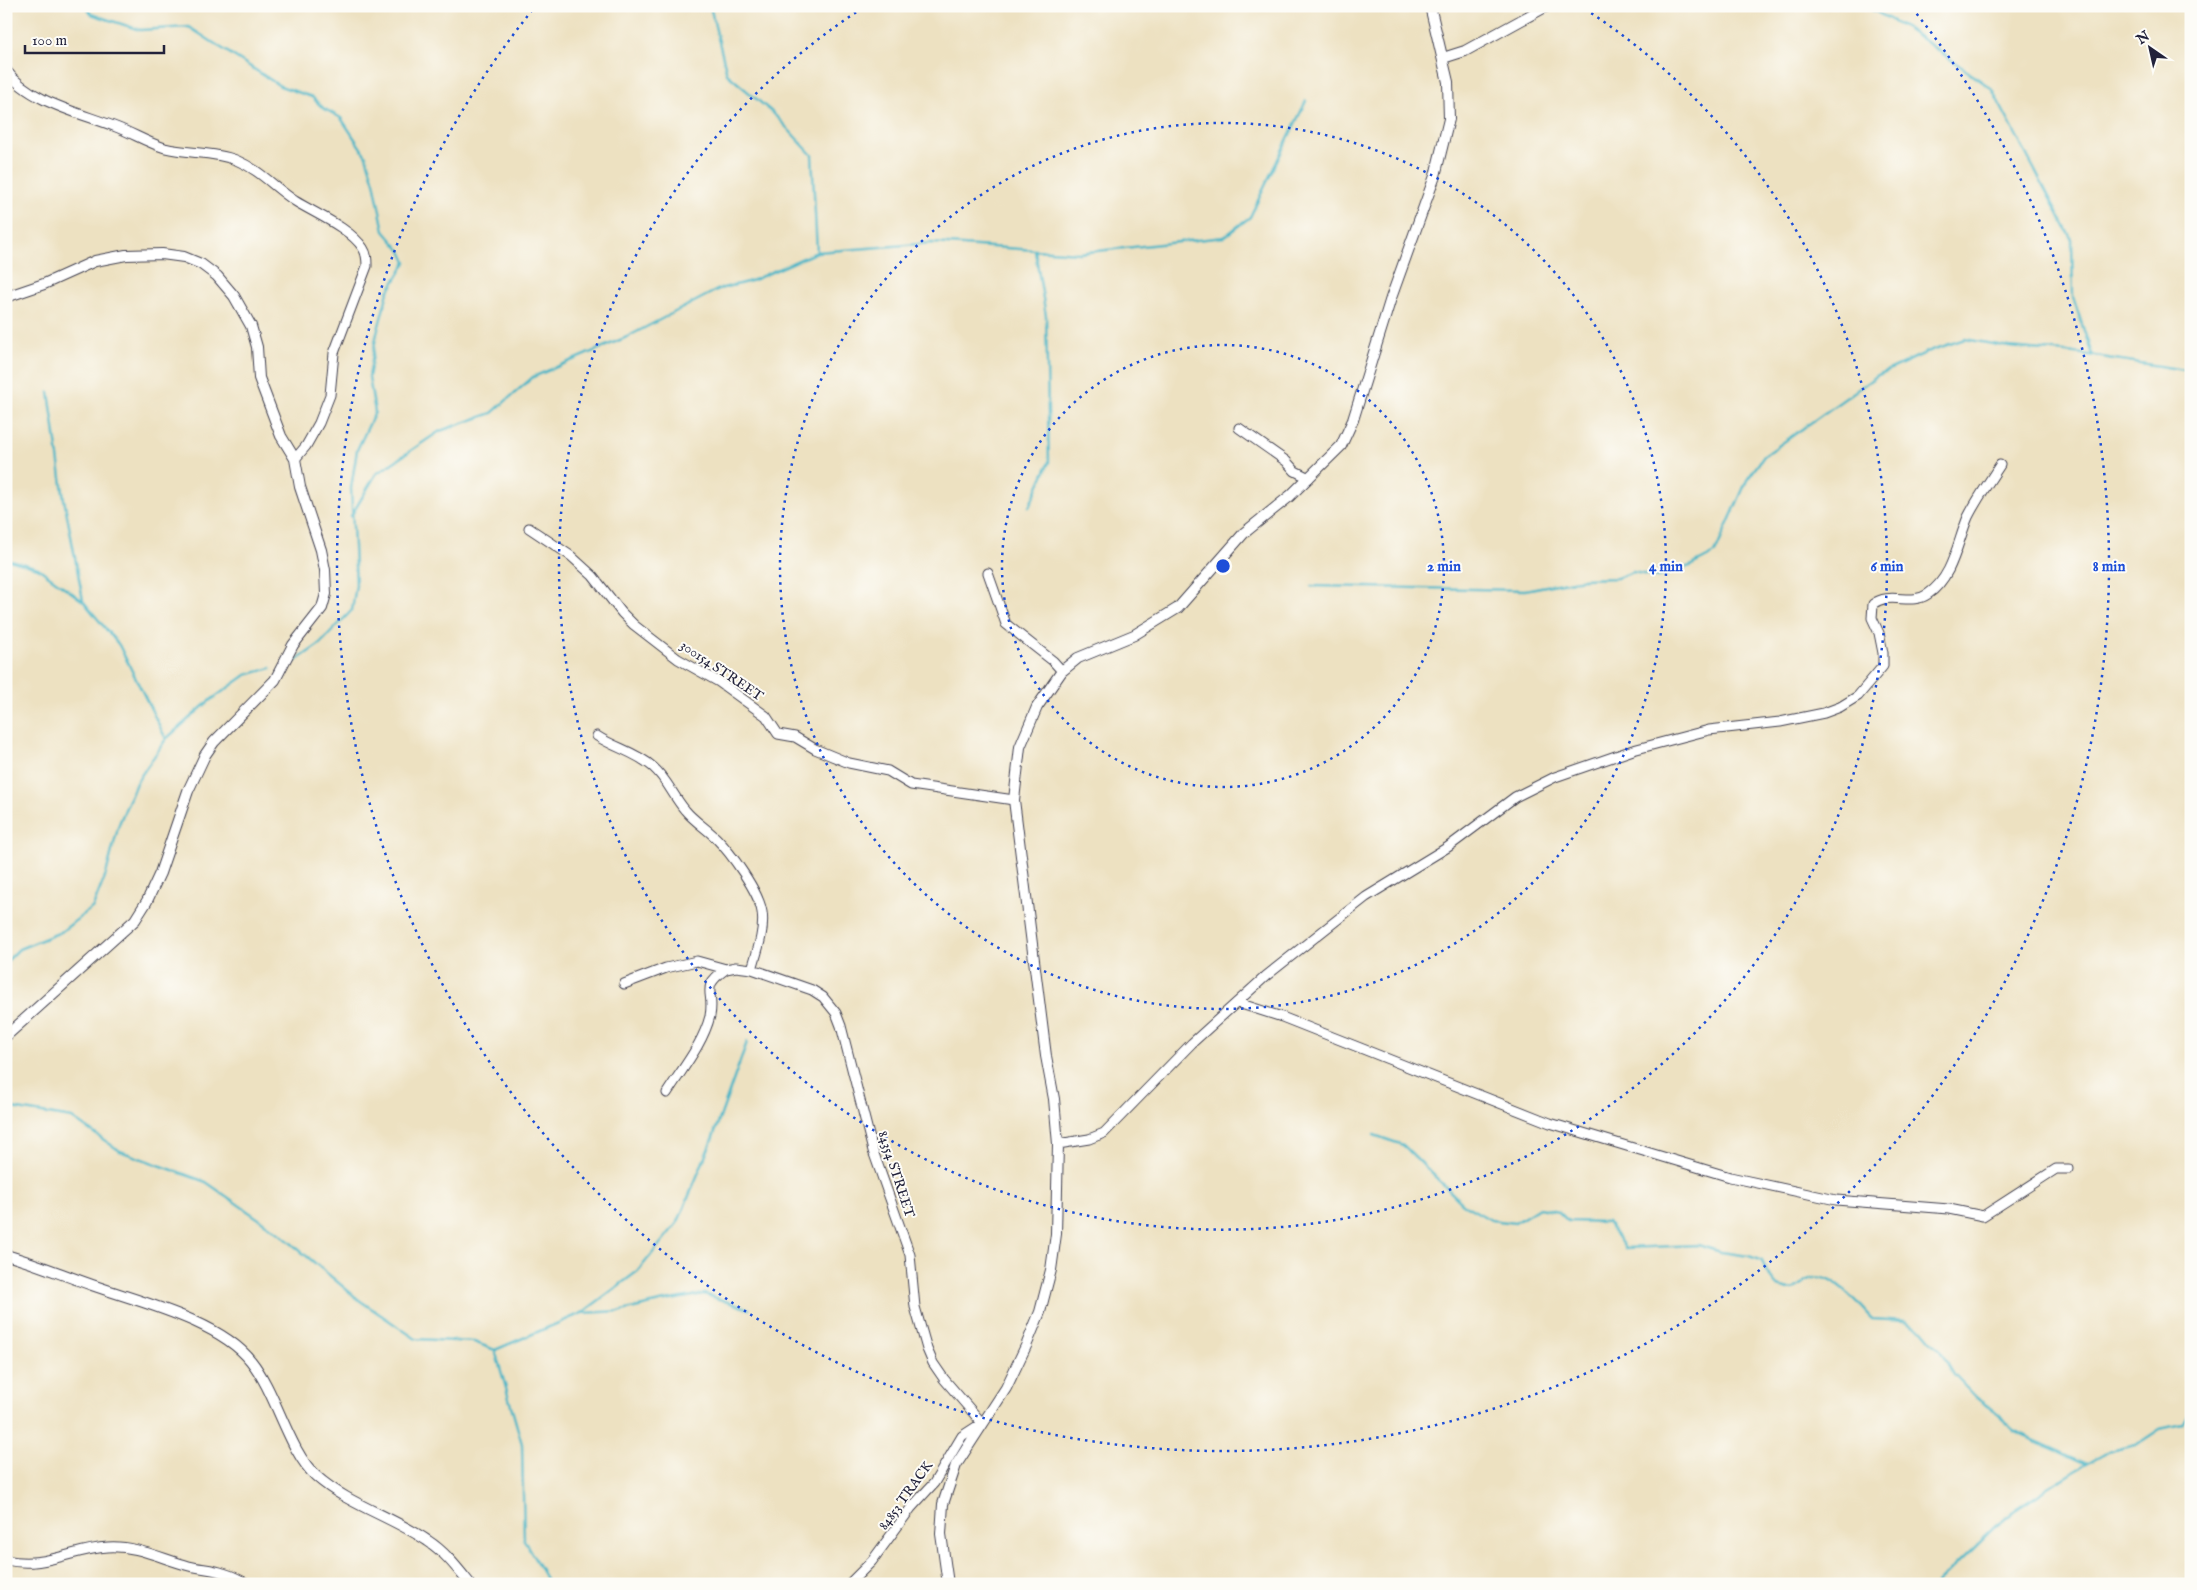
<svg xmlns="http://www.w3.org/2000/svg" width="2197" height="1590" viewBox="0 0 2197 1590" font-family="'IM FELL English',serif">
<rect width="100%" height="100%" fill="#fdfcf7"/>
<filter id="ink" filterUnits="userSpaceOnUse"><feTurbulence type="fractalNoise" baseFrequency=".02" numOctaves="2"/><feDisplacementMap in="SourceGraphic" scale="10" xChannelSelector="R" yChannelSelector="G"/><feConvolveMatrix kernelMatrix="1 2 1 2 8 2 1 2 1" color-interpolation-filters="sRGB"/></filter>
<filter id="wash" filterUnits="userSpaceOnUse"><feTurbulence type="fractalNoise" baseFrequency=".0096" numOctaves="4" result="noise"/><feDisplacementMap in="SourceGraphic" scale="20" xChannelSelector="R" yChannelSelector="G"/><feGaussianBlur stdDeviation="1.12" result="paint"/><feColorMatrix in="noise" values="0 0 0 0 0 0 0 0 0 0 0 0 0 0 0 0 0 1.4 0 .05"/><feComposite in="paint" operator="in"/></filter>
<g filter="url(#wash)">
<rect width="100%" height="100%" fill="#ede1c1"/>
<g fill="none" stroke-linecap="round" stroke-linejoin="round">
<path stroke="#4bb6c7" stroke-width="2.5" d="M86,6l5,8 49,16 49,-3 91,59 32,11 11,11 18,10 25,38 8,26 10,49 17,20 5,11 -18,30 -12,45 -7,40 6,35 -18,38 -6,38 5,97 -4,25 -32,34 -29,20
M710,6l17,68 46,39 39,42 5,97
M1865,6l43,23 83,59 81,152 1,57 19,58
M49,392l15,107 19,101
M1029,507l20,-45 -3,-146 -11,-65
M351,516l25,-42 64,-43 52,-18 41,-36 94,-40 92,-48 32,-8 66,-29 115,-9 147,10 145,-16 26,-20 56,-116
M6,559l32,9 45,33 36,44 47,94
M1311,586l214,4 58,-11 34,-1 16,-6 25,5 32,-11 25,-13 32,-73 17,-24 114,-81 54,-25 33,-11 44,8 67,6 115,18
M6,962l13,-13 42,-17 32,-25 13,-33 13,-50 17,-41 30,-44 42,-37 38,-27 25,-7
M6,1107l66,11 48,33 86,31 73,51 80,67 57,39 58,3 21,8 27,94 2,96 25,44
M1374,1135l29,10 60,59 28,16 24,3 24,-15 20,4 9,9 39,1 18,26 73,-3 23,7 28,4 13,5 4,11 11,14 16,4c5,-3 11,-9 17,-11 24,-9 47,25 62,40l33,2 18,9 16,19 15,26 22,23 24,16 13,17 74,33
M582,1313l40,-2 38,-9 44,-8 45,15
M495,1350l87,-37 56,-42 40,-49 34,-82 35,-98
M2191,1372l-5,8 5,22
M1936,1584l70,-68 67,-44 35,-20 28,-7 24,-16 22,-5 9,-16"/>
</g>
</g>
<g filter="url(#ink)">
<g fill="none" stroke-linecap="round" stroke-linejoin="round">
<g stroke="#403f4f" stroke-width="11">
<path id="minor" d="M6,70c23,32 75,43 110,57 16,6 32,16 49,21 23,6 48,3 71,12 24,10 38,27 59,41 21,13 55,27 68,47 4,6 4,12 4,18l-33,87 -4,42 -11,28 -13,23 -11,13
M1239,428l47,33 9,10 14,7
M529,528l42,28 22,20 29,37 12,12 44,34 41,23 47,34 12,18 17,3 20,12 34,14 39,8 23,14 103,15
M988,573l18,51 47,37 9,10
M597,736c18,12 39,16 56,31 14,12 20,29 32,43 9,11 21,18 31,28 15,15 43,54 46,74 3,18 -5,40 -10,57
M624,984l42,-16 31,-7 29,8 10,-2 16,2 60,21 11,7 13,16 5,13 32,125 37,104 5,52 12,42 6,14 11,16 38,44 -20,13 -28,47 -23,25 -39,53 -23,23
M1238,1003l44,14 268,106 180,54 106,23 113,9 34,7 73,-47h13
M667,1093c15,-24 36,-49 43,-77 5,-25 -11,-28 16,-47
M1058,1144l31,-5 15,-6 88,-90 74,-67 100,-79 82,-50 67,-50 40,-20 78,-27 76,-20 71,-8 44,-9 16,-6 18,-11 25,-30v-13l-4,-20 -7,-15 1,-14c17,-13 38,2 55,-10 25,-17 29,-51 40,-77 9,-18 21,-35 32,-52
M6,1560c38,9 66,-11 102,-13 28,-2 54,12 81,19 12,3 24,3 34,7 9,2 17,7 25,11"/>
</g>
<g stroke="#403f4f" stroke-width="12">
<path id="tertiary" d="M1443,58l22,-7 82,-45
M6,297l38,-13 51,-23 31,-6 36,-1 22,3 17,7 16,12 17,20 17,30 6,21 2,31 22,58 14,23 5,28 21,63 4,20 1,24 -4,14 -29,37 -18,35 -61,62 -9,13 -17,36 -28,82 -13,28 -12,19 -129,116
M6,1255c29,8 57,20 86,30 48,17 128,36 159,76 25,31 38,91 65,115 31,28 77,41 112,65 17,11 29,27 42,43
M948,1584l-7,-50 2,-30 13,-39 50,-77 20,-42 14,-34 11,-42 5,-36 2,-90 -4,-45 -8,-43 -32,-256 6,-53 17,-40 25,-36 16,-13 56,-23 44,-27 66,-75 46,-37 51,-50 12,-26 38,-122 44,-122 14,-57 -1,-37 -18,-76"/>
</g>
<use href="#minor" stroke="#fff" stroke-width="9"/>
<use href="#tertiary" stroke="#fff" stroke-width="10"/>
</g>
</g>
<g fill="none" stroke="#1d4ed8" stroke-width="2.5" stroke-dasharray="2.5 5">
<circle cx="1223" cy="566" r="221"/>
<circle cx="1223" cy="566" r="443"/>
<path d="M1585 9A664 664 0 1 1 861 9"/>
<path d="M1912 8A886 886 0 1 1 534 8"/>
</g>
<g text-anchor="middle" stroke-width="4" stroke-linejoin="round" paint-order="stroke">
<g font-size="14" fill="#22223b" stroke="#fdfcf7">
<text transform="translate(722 670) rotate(34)" y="5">300154 STREET</text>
<text transform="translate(897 1174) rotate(72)" y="5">84354 STREET</text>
<text transform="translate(905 1495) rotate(-54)" y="5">84853 TRACK</text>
</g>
</g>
<circle cx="1223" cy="566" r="8" fill="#1d4ed8" stroke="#fdfcf7" stroke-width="2.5"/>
<g font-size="15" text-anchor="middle" font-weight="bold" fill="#1d4ed8" stroke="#fdfcf7" stroke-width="4" stroke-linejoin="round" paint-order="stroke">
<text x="1444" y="571">2 min</text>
<text x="1666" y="571">4 min</text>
<text x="1887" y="571">6 min</text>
<text x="2109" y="571">8 min</text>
</g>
<rect width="2197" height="1590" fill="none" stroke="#fdfcf7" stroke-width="25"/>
<g transform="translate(2150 48) rotate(326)" stroke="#fdfcf7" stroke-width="4" paint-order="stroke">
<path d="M0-4L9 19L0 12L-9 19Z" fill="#22223b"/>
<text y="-8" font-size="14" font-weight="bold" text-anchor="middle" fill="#22223b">N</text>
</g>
<path d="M25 45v8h139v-8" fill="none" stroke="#22223b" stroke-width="2.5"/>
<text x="32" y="45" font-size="15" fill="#22223b" stroke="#fdfcf7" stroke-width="4" paint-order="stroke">100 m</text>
</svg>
